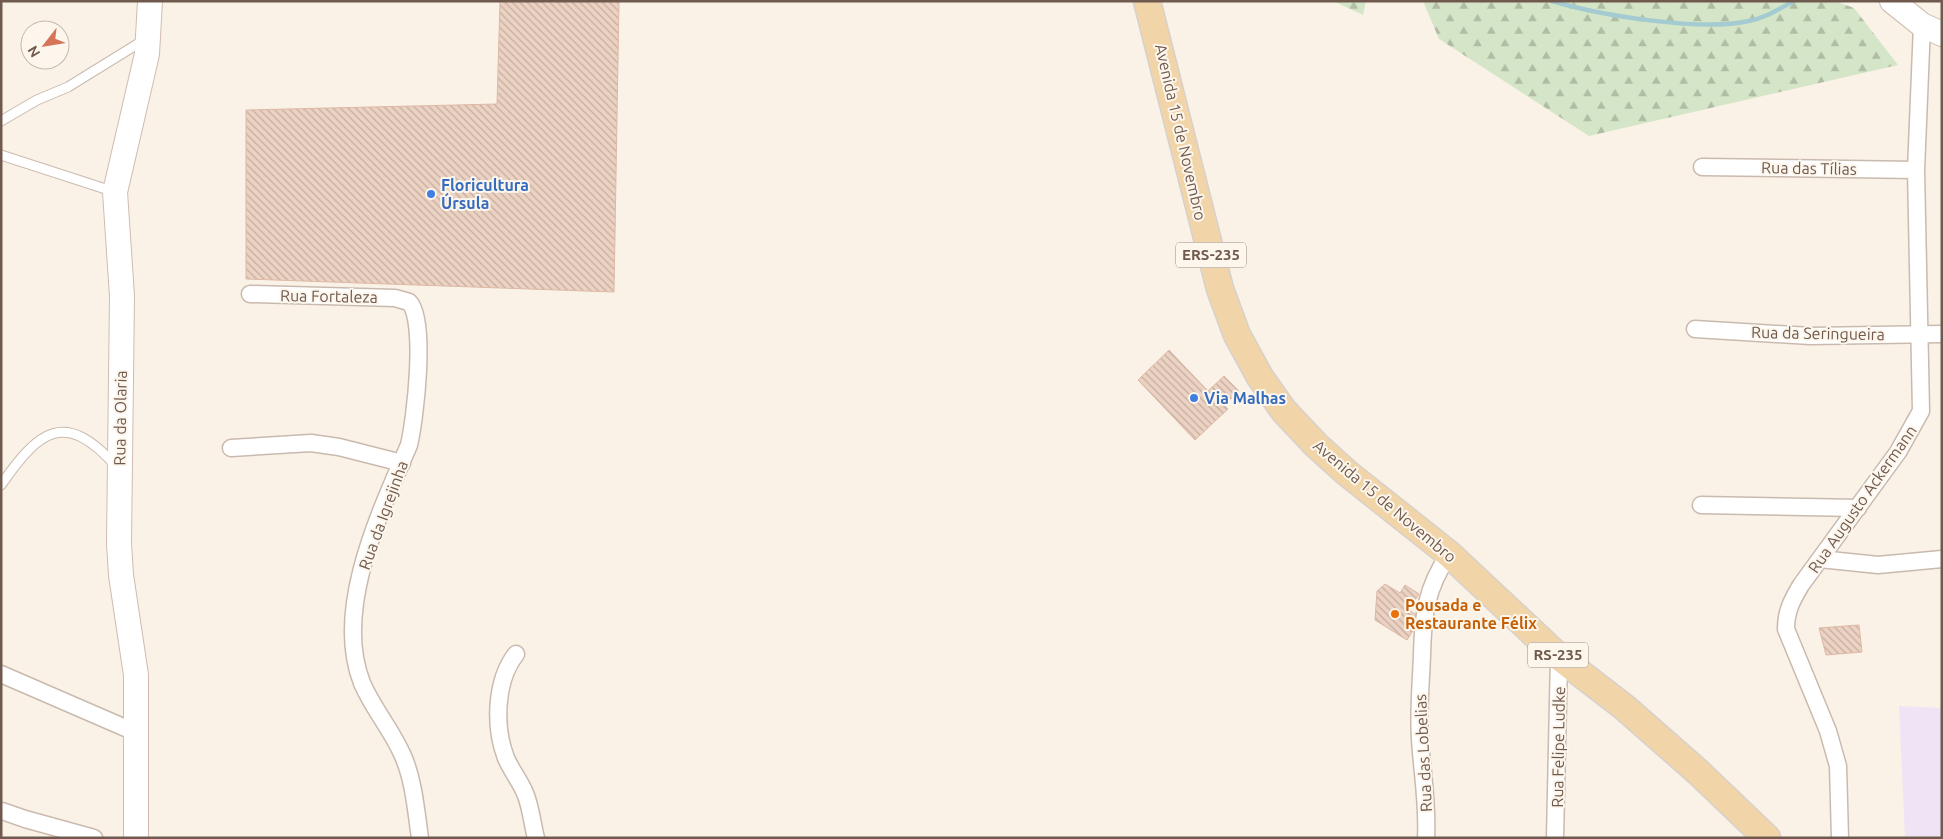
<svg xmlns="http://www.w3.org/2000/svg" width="1943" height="839" viewBox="0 0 1943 839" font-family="Ubuntu,sans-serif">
<defs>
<pattern id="forest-firs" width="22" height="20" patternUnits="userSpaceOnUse" patternTransform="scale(1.25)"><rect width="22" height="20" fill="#d4e6c7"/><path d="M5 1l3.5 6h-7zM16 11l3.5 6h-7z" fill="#b0bda4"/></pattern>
<pattern id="building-back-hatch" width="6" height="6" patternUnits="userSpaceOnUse" patternTransform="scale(1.25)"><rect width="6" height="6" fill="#ecd2c2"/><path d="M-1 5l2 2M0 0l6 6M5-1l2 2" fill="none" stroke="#c4ada0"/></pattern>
</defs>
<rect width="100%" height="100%" fill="#faf2e7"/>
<path fill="#efe4f6" d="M1899,706l43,2v130h-37z"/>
<path fill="url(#forest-firs)" d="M1333,1h33l-3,14z
M1423,1h412l19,7 44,57 -309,71 -150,-97z"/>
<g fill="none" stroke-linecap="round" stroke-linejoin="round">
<path stroke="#a5cbd2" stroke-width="4.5" d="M1552,1c47,14 149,31 197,20 16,-3 30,-12 45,-20"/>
</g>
<path fill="url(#building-back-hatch)" stroke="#ddb9a4" d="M500,1h119l-5,291 -368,-13v-169l251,-6z
M1169,350l39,41 16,-15 15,15 -15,14 4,4 -33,31 -57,-60z
M1385,584l15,9 5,-8 14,9 -10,16 12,8 -14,22 -32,-20 2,-29z
M1859,625l3,27 -36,3 -7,-27z"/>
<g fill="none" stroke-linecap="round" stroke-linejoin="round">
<g stroke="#cabaae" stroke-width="11">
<path id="lane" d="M1,121l36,-21 31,-13 76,-47
M1,155l114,37
M1,485c38,-55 64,-76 115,-19"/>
</g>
<g stroke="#cabaae" stroke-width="19">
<path id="street" d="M1702,167l214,3
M250,294l145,4 14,4c18,18 6,118 0,143 -29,67 -76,165 -47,238 11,26 30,47 41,73 11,25 13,55 17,82
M1695,329l115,7 132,-2
M231,448l80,-5 28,4 63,16
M1701,505l157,3
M1820,559l58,6 64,-6
M516,654c-21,27 -22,73 -10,104 5,12 14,23 19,35 6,14 7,30 11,45
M1,674l136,59
M2,811l23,8 69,19
M1426,838c2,-34 -4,-66 -6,-99 -2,-28 1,-56 2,-84 1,-41 4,-66 27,-101
M1555,838l4,-181
M1840,838l-2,-72 -10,-35 -42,-102c0,-18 6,-29 15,-44l97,-133 23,-41 -5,-241 6,-145"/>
</g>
<g stroke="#cfbcaf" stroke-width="26">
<path id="secondary" d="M1892,1l30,24 20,9
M136,838v-163l-15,-100 -2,-32 3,-247 -7,-104 32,-138 3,-53"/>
</g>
<g stroke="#d7d1cd" stroke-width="29">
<path id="primary" d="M1147,1l73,288 17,46 23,42 24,34 32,34 31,28 102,81 110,103 65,50 74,65 69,66"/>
</g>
<use href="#lane" stroke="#fff" stroke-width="9"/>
<use href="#street" stroke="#fff" stroke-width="16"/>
<use href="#secondary" stroke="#fff" stroke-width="24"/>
<use href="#primary" stroke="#f1d4a7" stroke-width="26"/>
</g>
<g fill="#3f7fe0" stroke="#fdf6ed" stroke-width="2">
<circle cx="431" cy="194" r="5"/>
<circle cx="1194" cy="398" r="5"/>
</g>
<circle fill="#e8710a" stroke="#fdf6ed" stroke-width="2" cx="1395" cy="614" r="5"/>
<g text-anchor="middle" stroke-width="4" stroke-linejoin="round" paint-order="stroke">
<g fill="#fdf6ed" stroke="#9a897e" stroke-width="1">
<rect x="1176" y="242.5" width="70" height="25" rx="4"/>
<rect x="1528" y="642.5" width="60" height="25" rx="4"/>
</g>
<g font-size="15" font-weight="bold" fill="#705a4e">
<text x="1211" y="260">ERS-235</text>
<text x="1558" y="660">RS-235</text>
</g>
<g font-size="16" fill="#705a4e" stroke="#fdf6ed">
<text transform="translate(1181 132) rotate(77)" y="6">Avenida 15 de Novembro</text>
<text transform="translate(1809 168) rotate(1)" y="6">Rua das Tílias</text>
<text transform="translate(329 296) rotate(1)" y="6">Rua Fortaleza</text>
<text transform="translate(1818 333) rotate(1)" y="6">Rua da Seringueira</text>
<text transform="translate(120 418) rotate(-89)" y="6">Rua da Olaria</text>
<text transform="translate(1862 499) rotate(-55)" y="6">Rua Augusto Ackermann</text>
<text transform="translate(1385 501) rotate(40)" y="6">Avenida 15 de Novembro</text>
<text transform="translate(383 515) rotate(-70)" y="6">Rua da Igrejinha</text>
<text transform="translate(1558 747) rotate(-89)" y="6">Rua Felipe Ludke</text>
<text transform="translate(1423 753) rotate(-93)" y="6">Rua das Lobelias</text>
</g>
<g font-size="16" font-weight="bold" fill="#366cbe" stroke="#fdf6ed" text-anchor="start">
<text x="441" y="191">Floricultura<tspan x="441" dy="18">Úrsula</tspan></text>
<text x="1204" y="404">Via Malhas</text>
</g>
<g font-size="16" font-weight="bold" fill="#c56008" stroke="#fdf6ed" text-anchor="start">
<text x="1405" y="611">Pousada e<tspan x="1405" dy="18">Restaurante Félix</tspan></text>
</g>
</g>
<rect width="1943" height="839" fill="none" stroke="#705a4e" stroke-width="5"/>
<g transform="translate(45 45) rotate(239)"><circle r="24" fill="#fdf6ed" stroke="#c5b8ad"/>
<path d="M0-4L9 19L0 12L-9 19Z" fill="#d6745a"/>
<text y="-8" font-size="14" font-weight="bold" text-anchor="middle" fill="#705a4e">N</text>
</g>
</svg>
